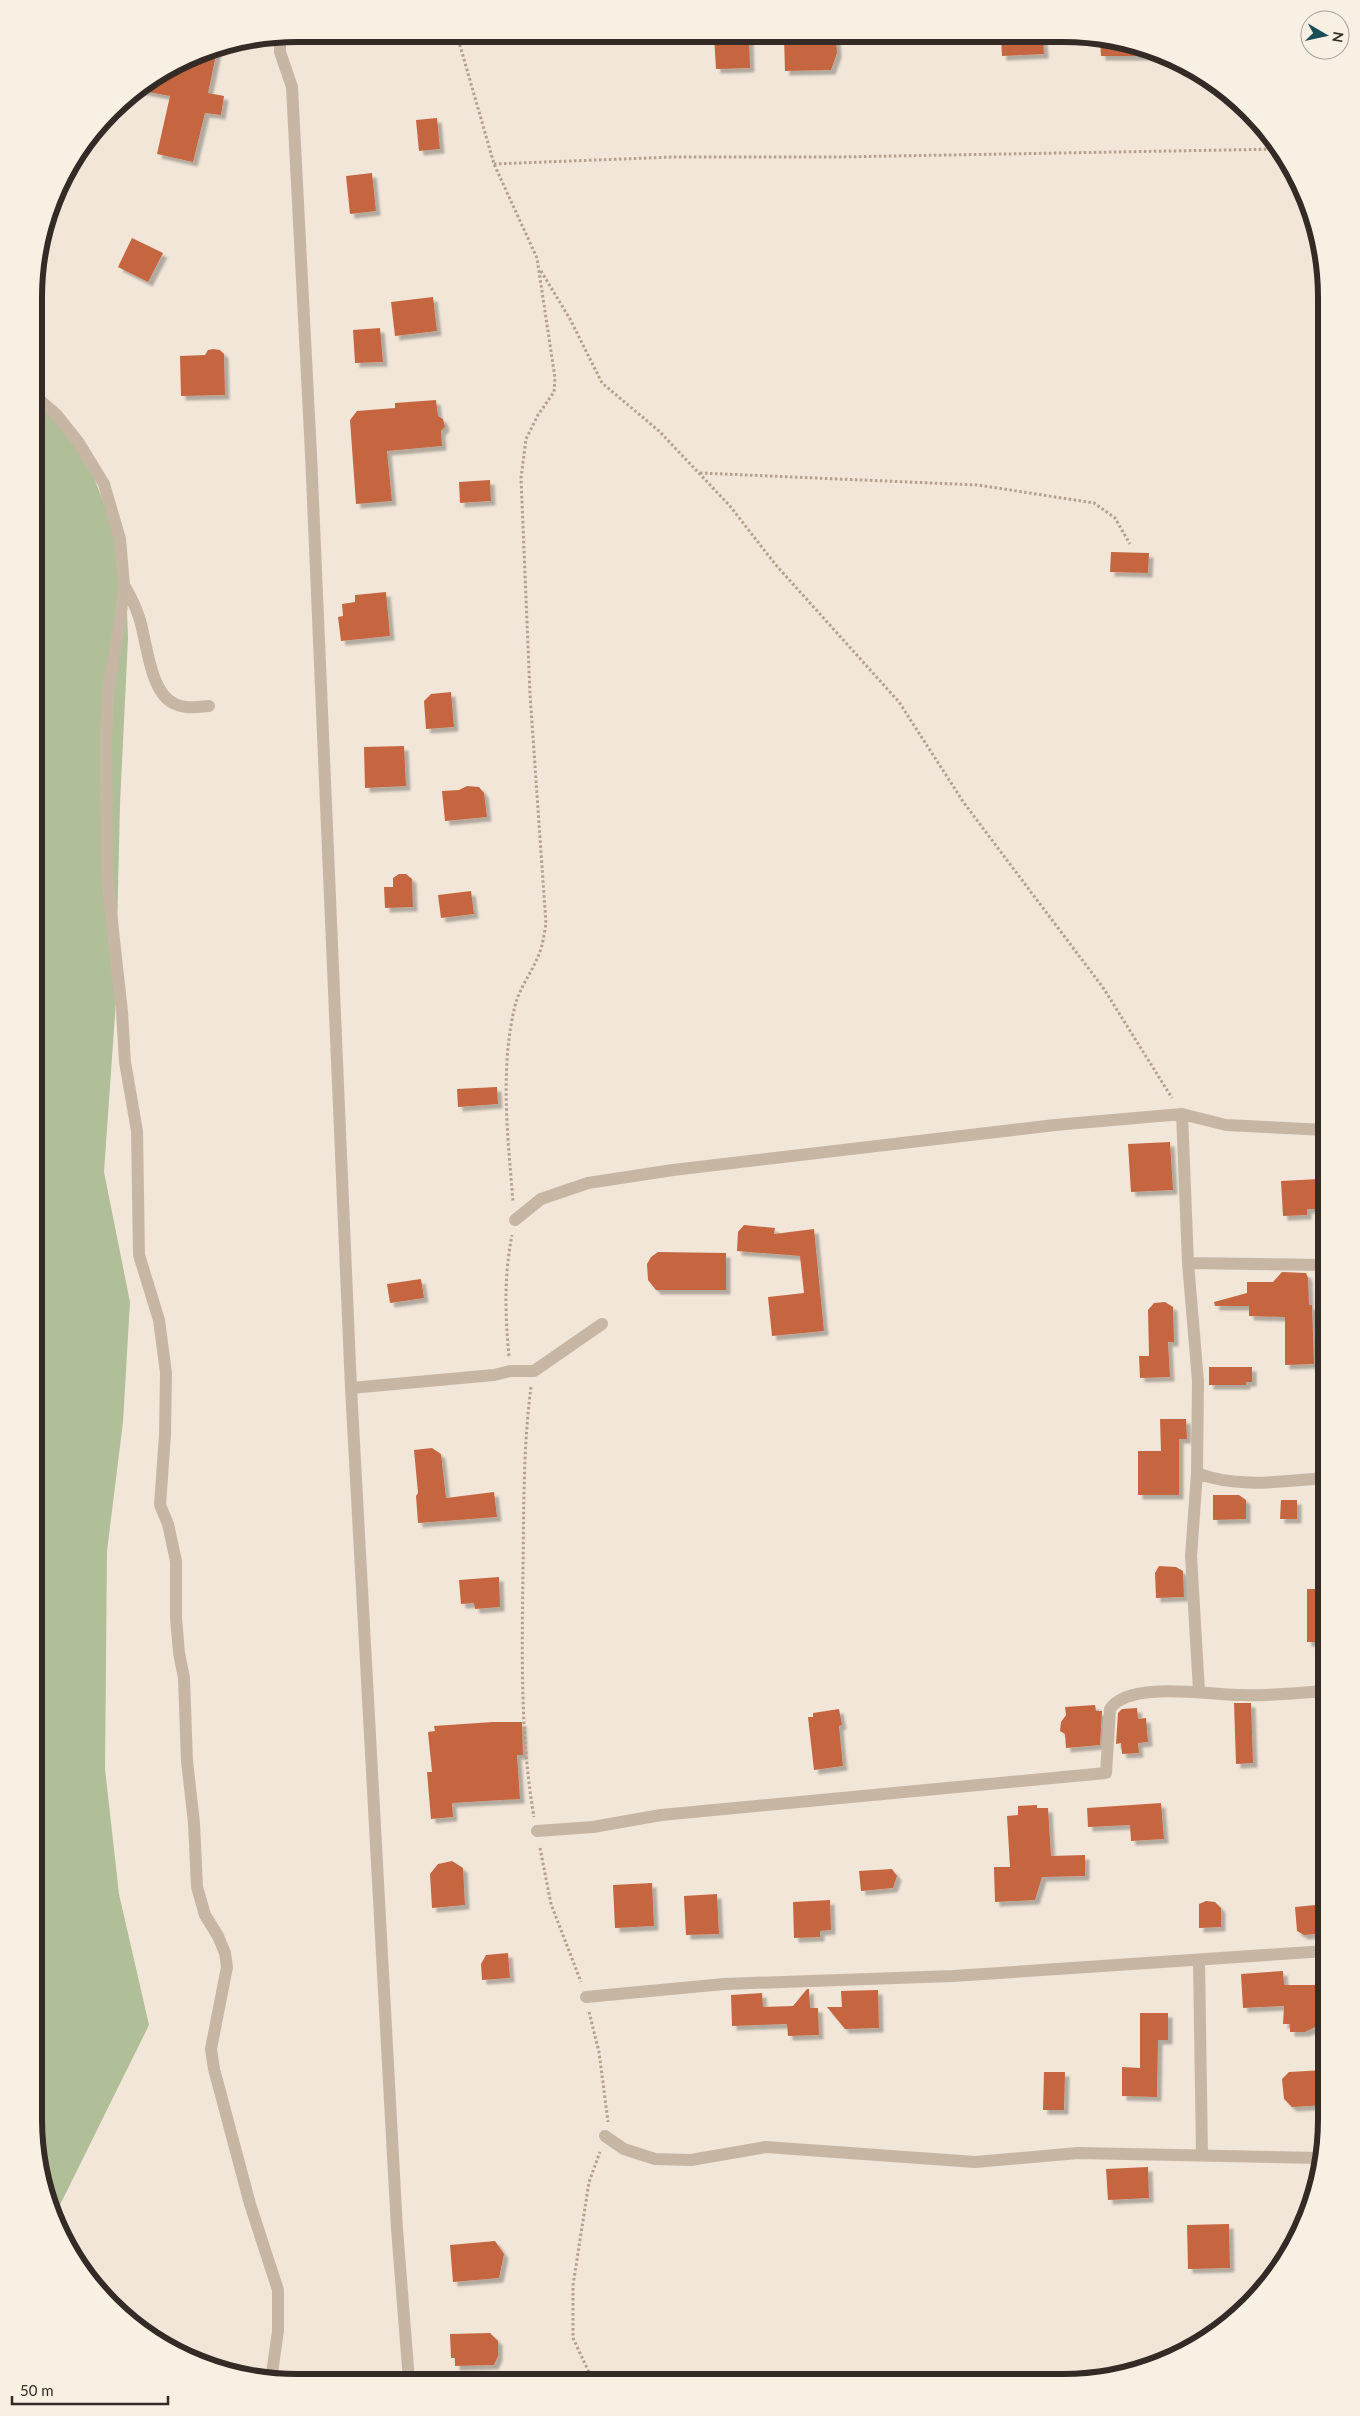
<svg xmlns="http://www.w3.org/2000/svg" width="1360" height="2416" viewBox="0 0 1360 2416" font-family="Lato,sans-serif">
<defs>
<filter id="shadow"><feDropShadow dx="4.5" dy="4.5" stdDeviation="1" flood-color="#0004"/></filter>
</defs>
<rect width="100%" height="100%" fill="#f1e6d8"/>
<path fill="#b1bf98" d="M36,397l12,11 43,62 34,88 3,80 -8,166 -5,211 -11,157 26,130 -7,120 -16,129 -2,218 14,125 30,131 -95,192 -6,-13 -14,-86z"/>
<path fill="#c66641" filter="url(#shadow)" d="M714,36l35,1 1,31 -34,1z
M784,37h52l1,16 -6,17 -46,1z
M1001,38h42l1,16 -42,2z
M1100,39h14l42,14v3h-55z
M217,50l-9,43 16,3 -3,19 -16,-2 -12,49 -36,-8 13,-58 -32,-6 59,-36z
M437,118l3,31 -21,2 -3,-31z
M372,173l4,38 -26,3 -4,-38z
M132,238l31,15 -15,29 -30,-15z
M433,297l4,34 -42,5 -4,-34z
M380,328l3,34 -28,1 -2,-33z
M213,349l7,1 4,4 1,41 -44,1 -1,-40 25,-1 3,-5z
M436,400l2,16 5,3 2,8 -4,4 1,15 -55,5 5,50 -36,3 -6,-84 7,-9 38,-3v-5z
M490,480l1,21 -31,2 -1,-21z
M1111,552l38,1 -1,20 -38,-1z
M386,592l4,44 -49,5 -3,-24 5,-1 -1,-12 13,-2v-7z
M451,692l3,35 -28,2 -2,-28 7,-7z
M404,746l2,40 -41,2 -1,-41z
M467,786l12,1 5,6 3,24 -42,4 -3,-30 17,-1z
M399,874h7l6,5 1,28 -28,1 -1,-21h9v-9z
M471,891l3,23 -33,4 -3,-23z
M497,1087l1,17 -40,3 -1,-18z
M1170,1142l3,48 -42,2 -3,-48z
M1319,1179l1,30h-13v6l-24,1 -2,-35z
M744,1225l31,3 -1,6 40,-5 10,102 -52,5 -4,-39 36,-4 -4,-37 -63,-5 1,-19z
M658,1252l68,1v37h-70l-8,-10 -1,-16 4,-7z
M1282,1272l24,1 2,5 1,27h3l2,59 -29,1v-48l-36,-1v-10h-34l-1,-4 33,-9v-11h26z
M421,1279l3,19 -34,5 -3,-19z
M1165,1302l8,5 1,35h-6l2,35 -30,1 -1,-22h10l-1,-46 6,-7z
M1209,1367h43v15h-6v3h-37z
M1160,1419h26l1,20h-8v56h-41v-44h23z
M432,1448l9,6 5,44 48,-6 3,25 -79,6 -2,-27 2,-3 -4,-43z
M1213,1495h26l7,5v19l-33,1z
M1281,1500h16v19h-17z
M1159,1566l17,1 7,4 1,26 -28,1 -1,-25z
M499,1577l1,30 -25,2 -1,-6 -13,1 -2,-24z
M1307,1589h19v53h-19z
M1234,1703h17l2,60 -17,1z
M1095,1705l1,6h6l-2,34 -34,3 -1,-14 -5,-3 1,-9 5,-7 -1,-8z
M1137,1708l1,11 8,-1 2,24 -10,1 1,10 -17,1 -1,-11 -5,1 2,-31 4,-4z
M839,1709l3,16 -3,1 4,40 -29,4 -6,-53h5v-4z
M493,1722h29l1,33h-6l3,44 -68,4 1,14 -22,2 -4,-47h5l-4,-40 7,-1 -1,-5z
M1161,1803l3,36 -33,2 -1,-16 -42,2 -1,-19z
M1037,1805v3h11l3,48 34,-1v21l-43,1 -7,23 -40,2 -1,-35h16l-3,-51 11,-1v-9z
M452,1861l11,7 2,37 -33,3 -2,-34 8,-10z
M892,1869l5,7 -4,12 -32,3 -2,-20z
M652,1883l2,43 -39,2 -2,-43z
M717,1894l2,40 -33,1 -2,-39z
M830,1900l1,30 -11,1v6l-26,1 -1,-36z
M1206,1901l9,1 6,6v19l-22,1v-24z
M1326,1904v29l-22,2 -7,-4 -2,-24z
M508,1953l2,25 -28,2 -1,-16 5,-9z
M1283,1971l1,14h42v37l-21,10h-15v-8h-7l1,-18 -41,2 -2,-34z
M807,1989h2l1,19h8l1,27 -31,1 -1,-12 -55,2 -1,-31 31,-2 1,14 30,-1z
M878,1990l1,38 -34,1 -18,-22h15l-1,-16z
M1140,2013h28v27h-10l-1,57 -35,-1v-29l18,1z
M1324,2070l2,35 -34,2 -8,-8 -2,-20 7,-7z
M1044,2072h21l-1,38h-21z
M1148,2167l1,31 -41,2 -2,-31z
M1229,2224l1,44 -42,1 -1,-44z
M495,2241l9,13 -5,24 -46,4 -3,-37z
M490,2333l8,8v15l-4,9 -39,1v-8h-4l-1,-24z"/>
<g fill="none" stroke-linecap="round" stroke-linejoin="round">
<path stroke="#b4a08e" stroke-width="3" stroke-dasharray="2.5 2.5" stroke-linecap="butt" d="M457,35l37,129 43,94 18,120 -1,14 -16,23 -12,24 -5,39 9,216 16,230c-2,10 -3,21 -7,30 -7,19 -21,35 -25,56 -14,62 -6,129 -1,192
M494,164l179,-7h166l442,-8
M541,271l29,48 32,64 57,48 71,75 45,58 124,138 65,101 140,186 68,109
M700,473l278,12 116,18 21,15 15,26
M509,1356c-4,-42 -5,-80 3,-121
M531,1387c-8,60 -7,121 -8,182 -1,82 -3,167 11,248
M540,1848l11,56 30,78
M589,2012l10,40 9,70
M593,2381l-20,-43v-53l16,-103 11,-30"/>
<path stroke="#c8b6a4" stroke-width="12" d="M280,37v15l12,35 19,367 40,934 46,841 12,151
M36,397l20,17 23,29 25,41 16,55 4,46 -4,36 -12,69 -2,46 1,140 15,136 3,50 12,69 2,124 20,65 7,53 -1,62 -5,70 8,19 8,37v57l3,35 5,25 3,83 7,62 3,64 8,28 13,21 7,17 2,14 -16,82 3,20 36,135 28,86v41l-7,49
M124,585c6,10 11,20 15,32 8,23 10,76 36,87 10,5 23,3 34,2
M1182,1114l6,149 10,118 -1,92 -6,83 8,135
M515,1220l26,-21 47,-16 85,-13 382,-45 127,-11 44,11 100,5
M1188,1263l138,2
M351,1388l143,-13 16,-4h24l68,-47
M1197,1473c41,16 86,8 129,5
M537,1831l56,-4 68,-12 445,-42 4,-64c19,-29 100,-14 132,-14 28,1 56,-2 84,-4
M1199,1961l3,194
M586,1997l138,-13 229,-8 373,-25
M605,2136l19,13 31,10 36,1 75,-13 209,15 103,-9 243,5"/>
</g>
<path d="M0 0H1360V2416H0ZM297 42H1063A255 255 0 0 1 1318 297V2119A255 255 0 0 1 1063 2374H297A255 255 0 0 1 42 2119V297A255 255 0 0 1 297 42Z" fill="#f9f0e4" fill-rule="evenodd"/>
<path fill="none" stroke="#342b26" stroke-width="6" d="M297 42H1063A255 255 0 0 1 1318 297V2119A255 255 0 0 1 1063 2374H297A255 255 0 0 1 42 2119V297A255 255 0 0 1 297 42Z"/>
<g transform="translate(1325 35) rotate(99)"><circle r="24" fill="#f9f0e4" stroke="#aaa198"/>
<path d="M0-4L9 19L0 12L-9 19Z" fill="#1c4f55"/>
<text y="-8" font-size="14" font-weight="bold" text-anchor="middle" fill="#342b26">N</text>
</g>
<path d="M12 2396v8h156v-8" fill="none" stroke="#342b26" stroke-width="2.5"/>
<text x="20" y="2396" font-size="15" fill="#342b26" stroke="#f9f0e4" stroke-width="4" paint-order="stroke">50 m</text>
</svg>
